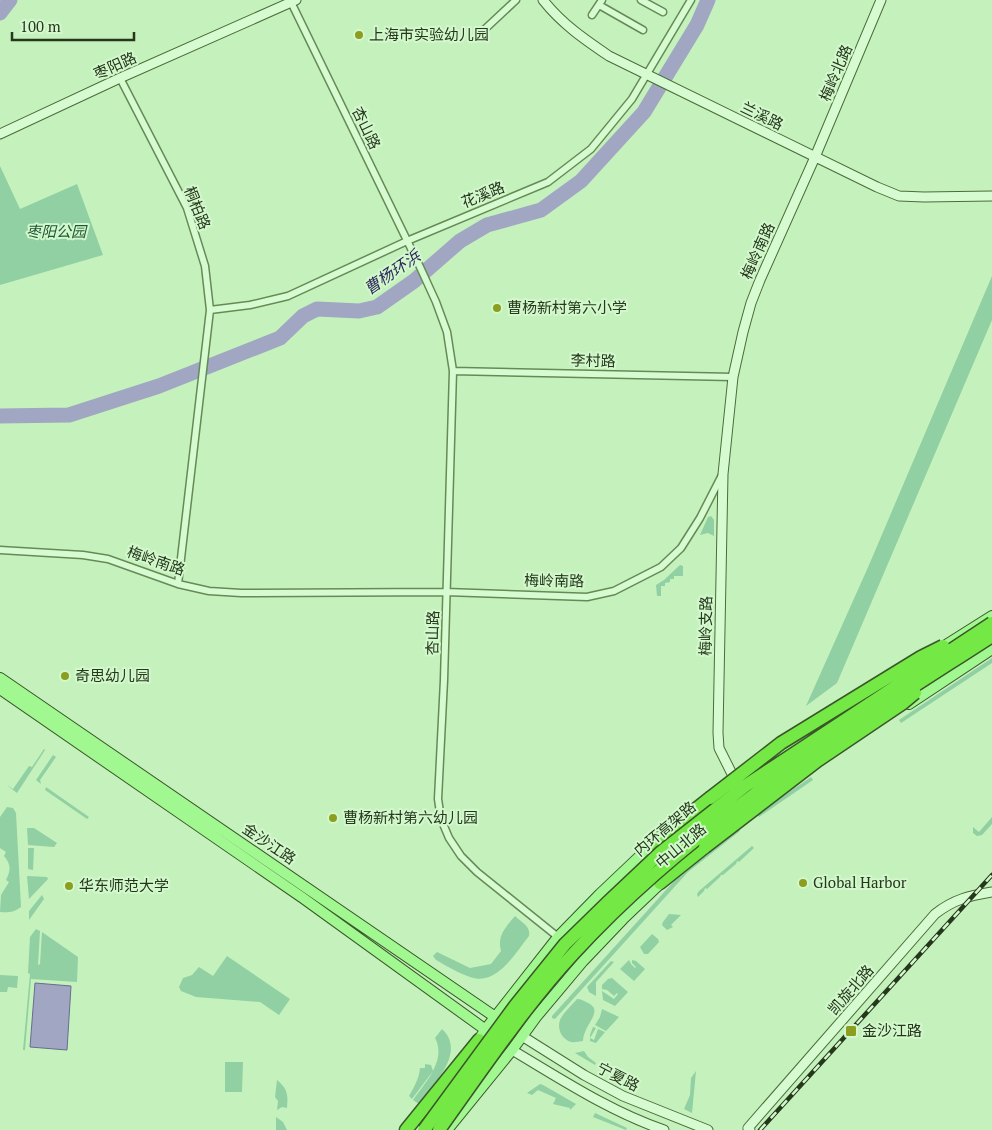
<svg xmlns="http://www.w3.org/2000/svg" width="992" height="1130" viewBox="0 0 992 1130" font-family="'PT Serif','Noto Sans SC',serif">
<rect width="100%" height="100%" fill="#c5f1bd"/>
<path fill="#90d0a2" d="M0,166l20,43 57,-25 26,71 -103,30z
M992,276v44l-155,363 -31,23 63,-141z
M711,516l3,4v16l-6,-3 -8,2 8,-18z
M680,565l3,1v10h-9v3h-4v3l-5,1v3h-4v10h-4l-1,-11 8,-5z
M992,658v5l-91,60 -2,-3z
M44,749l1,1 -28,43 -9,-7 -1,-1 6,4 16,-23 3,1z
M53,755l3,2 -16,23 1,4 -5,-4z
M811,777l2,3 -54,37 -2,-3z
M46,787l43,30 -2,2 -42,-29z
M7,807l6,1 3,5 5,94c-7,5 -12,6 -21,5l1,-17 8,-13 -3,-2c5,-10 5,-16 -2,-24l2,-4 -6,-4v-31z
M992,817v7l-10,11 -5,1 -4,-3v-6l6,5z
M27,828h7l23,15 -3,4 -26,-2z
M738,828l2,3 -52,41 -133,147 -3,-1v-2l133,-147z
M752,846l2,2 -15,14 -2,-1 -1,3 -13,11h-2l-1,2 -13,12 -2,-1 -1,3 -6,6 -1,-3 2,-3z
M28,848h6l-1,22 -5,-1z
M27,876l20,1 1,2 -19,20z
M42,895l2,4 -15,21v-9z
M669,914l12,1 -10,10 2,2 -6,3 -5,-5 1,-3z
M515,916c6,6 16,10 14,20 -14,17 -32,51 -59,41 -12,-4 -23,-11 -34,-17l-3,-4 4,-4 33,16 21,-4 10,-13c-4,-15 4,-23 14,-35z
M36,929l4,2 -2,34 2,-1 2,-32 36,25 -1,25 -46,-3 -6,71h-2l7,-76 -2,-1 2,-36z
M652,934l6,5 1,3 -11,12h-4l-4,-7z
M227,956l63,43 -11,16 -19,-13 -64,-5 -15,-6 -2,-4 4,-9 9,-3 7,-8 14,9z
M629,960l2,4 4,4 1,-1 -4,-4v-3l4,1 9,8 -11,12 -14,-12z
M611,961l3,1 -18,20v14l-7,-4 -2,-5z
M0,975l18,1 -1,12 -9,-1 -1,5h-7z
M612,978l16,14 -13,14 -12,-6 -1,-9 12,8 4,-5 -1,-1 -3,3 -7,-6 -5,-1v-4l6,-6z
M577,999c4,0 7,2 11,4 17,8 -5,22 -5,38 -4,0 -8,2 -12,1 -10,-3 -15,-15 -10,-24 4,-7 11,-13 16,-19z
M602,1009l17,8 -13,14 -11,-6 5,-8z
M593,1027l3,1 -6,10 4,2 4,-11 7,3 -9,11 -6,-2v-6z
M442,1029c25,23 -9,56 -23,75l-6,-4c12,-17 34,-40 22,-62z
M584,1051l4,6 8,6 -1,2 -20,-12z
M225,1062h18l-1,30h-17z
M425,1064l6,1 2,6 -21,28 -3,-3c5,-9 10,-17 11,-28h5z
M696,1071l-4,42 -8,-4 6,-14 1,-17z
M277,1080c11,9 11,15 10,28l-5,-1 -5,3 1,-9 -3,-4z
M540,1084l3,1 33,19 -6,6v-2l-17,-4 3,-6 -18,-8 -6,5 -5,-2z
M595,1113l32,15 -1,2 -33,-13z
M276,1117l7,5 4,8h-11z"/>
<path fill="#a1a6c2" stroke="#686c90" d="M35,983l36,3 -4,64 -37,-3z"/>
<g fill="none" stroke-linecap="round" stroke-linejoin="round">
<path stroke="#a1a6c2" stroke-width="15" d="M0,13l10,-13
M0,416l69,-1 90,-29 121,-48 23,-22 14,-7 42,2 18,-4 37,-26 46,-40 27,-16 54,-15 40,-29 63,-69 53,-87 11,-25"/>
<g stroke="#668a55" stroke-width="9">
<path id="street" d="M290,0l130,267 16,35 11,30 6,39 -9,309 -6,119 3,20 8,19 12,18 16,16 81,65
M641,0l22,12
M599,5l44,25
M592,15l10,-15
M485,29l31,-29
M120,78l67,130 18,58 5,44 -32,274
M210,310l40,-5 38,-9 119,-55 141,-59 43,-33 41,-50 59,-99
M453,371l280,6
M0,550l83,5 25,4 70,25 31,7 32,2 205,-1 141,5 27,-6 47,-24 20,-19 19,-30 22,-43"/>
</g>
<g stroke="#4a6c38" stroke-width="11">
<path id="secondary" d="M543,0c19,24 41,39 66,56l268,131 22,9 25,1 68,-1
M0,134l120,-56 176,-78
M732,774l-13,-26 -1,-15 5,-259 10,-97 10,-45 8,-29 9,-23 55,-123 66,-157
M522,1036l62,39 39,21 85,34
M512,1050c49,29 97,61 152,80
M750,1130l-2,-2 187,-214c19,-15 34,-18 57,-22"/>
</g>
<g stroke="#3b572a" stroke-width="12">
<path id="primary" d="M938,650l54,-34
M0,678l501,343
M0,689l303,209 187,135
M909,704l83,-55
M744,778l87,-59
M476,1045l9,-15 73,-93 42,-43 58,-55
M447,1130l65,-80 24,-33 47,-56 40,-42 41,-39"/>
</g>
<g stroke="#3b572a" stroke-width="15">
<path id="highway" d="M652,844l58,-46
M660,883l45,-36
M406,1130l73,-90"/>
</g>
<use href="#street" stroke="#d7fbd1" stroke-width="6"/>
<use href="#secondary" stroke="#d7fbd1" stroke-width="9"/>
<use href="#primary" stroke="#a1f891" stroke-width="10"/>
<use href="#highway" stroke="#74e946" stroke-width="12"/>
<g stroke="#25381b" stroke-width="4.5">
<path id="rail" d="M760,1130l232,-255"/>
</g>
<use href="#rail" stroke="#d3f8cd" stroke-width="2.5" stroke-dasharray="8" stroke-linecap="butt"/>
<g stroke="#3b572a" stroke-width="15" stroke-linecap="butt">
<path id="highway-bridge" d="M710,798l71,-55 140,-86 22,-11
M705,847l112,-86 86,-58 12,-10
M424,1130l91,-124 50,-62 43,-42 52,-49 85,-67 247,-163
M439,1130c43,-60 85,-123 135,-177 119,-130 271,-222 418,-317"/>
</g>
<use href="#highway-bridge" stroke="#74e946" stroke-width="12"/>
</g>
<g fill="#8c9e20" stroke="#d3f8cd" stroke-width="2">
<circle cx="359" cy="35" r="5"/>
<circle cx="497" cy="308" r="5"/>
<circle cx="65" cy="676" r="5"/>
<circle cx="333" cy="818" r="5"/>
<circle cx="803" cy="883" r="5"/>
<circle cx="69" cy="886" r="5"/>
<rect x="845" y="1025" width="12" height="12" rx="2.5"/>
</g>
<g text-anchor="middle" stroke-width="4" stroke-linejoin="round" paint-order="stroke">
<g font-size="15" fill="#25381b" stroke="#d3f8cd" text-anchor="start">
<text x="369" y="40">上海市实验幼儿园</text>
<text x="507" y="313">曹杨新村第六小学</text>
<text x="75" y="681">奇思幼儿园</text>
<text x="343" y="823">曹杨新村第六幼儿园</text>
<text x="813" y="888">Global Harbor</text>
<text x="79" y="891">华东师范大学</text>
<text x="862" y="1036">金沙江路</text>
</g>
<g font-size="15" fill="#25381b" stroke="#d3f8cd">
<text transform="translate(115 66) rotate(-24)" y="5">枣阳路</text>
<text transform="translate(836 73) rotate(-67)" y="5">梅岭北路</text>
<text transform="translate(762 116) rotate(26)" y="5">兰溪路</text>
<text transform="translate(366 128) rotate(64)" y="5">杏山路</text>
<text transform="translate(483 195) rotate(-22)" y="5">花溪路</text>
<text transform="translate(197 208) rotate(68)" y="5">桐柏路</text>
<text transform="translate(758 251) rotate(-66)" y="5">梅岭南路</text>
<text transform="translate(593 361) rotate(1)" y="5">李村路</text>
<text transform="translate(156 561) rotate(19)" y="5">梅岭南路</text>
<text transform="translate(554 581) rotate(1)" y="5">梅岭南路</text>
<text transform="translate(706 626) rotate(-89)" y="5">梅岭支路</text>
<text transform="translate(433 633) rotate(-89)" y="5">杏山路</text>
<text transform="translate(665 829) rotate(-40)" y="5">内环高架路</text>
<text transform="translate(269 844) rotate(34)" y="5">金沙江路</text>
<text transform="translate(681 846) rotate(-40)" y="5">中山北路</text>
<text transform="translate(851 990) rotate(-49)" y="5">凯旋北路</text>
<text transform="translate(618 1077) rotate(27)" y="5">宁夏路</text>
</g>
<g font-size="15" font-style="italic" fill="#205636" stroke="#d3f8cd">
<text x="56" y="237">枣阳公园</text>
</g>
<g font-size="16" font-style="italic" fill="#2d2959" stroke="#d3f8cd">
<text transform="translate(392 272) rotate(-35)" y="6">曹杨环浜</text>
</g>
</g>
<path d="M12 32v8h122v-8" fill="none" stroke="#25381b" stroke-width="2.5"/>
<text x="20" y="32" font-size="15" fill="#25381b" stroke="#d3f8cd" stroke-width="4" paint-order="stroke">100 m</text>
</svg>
